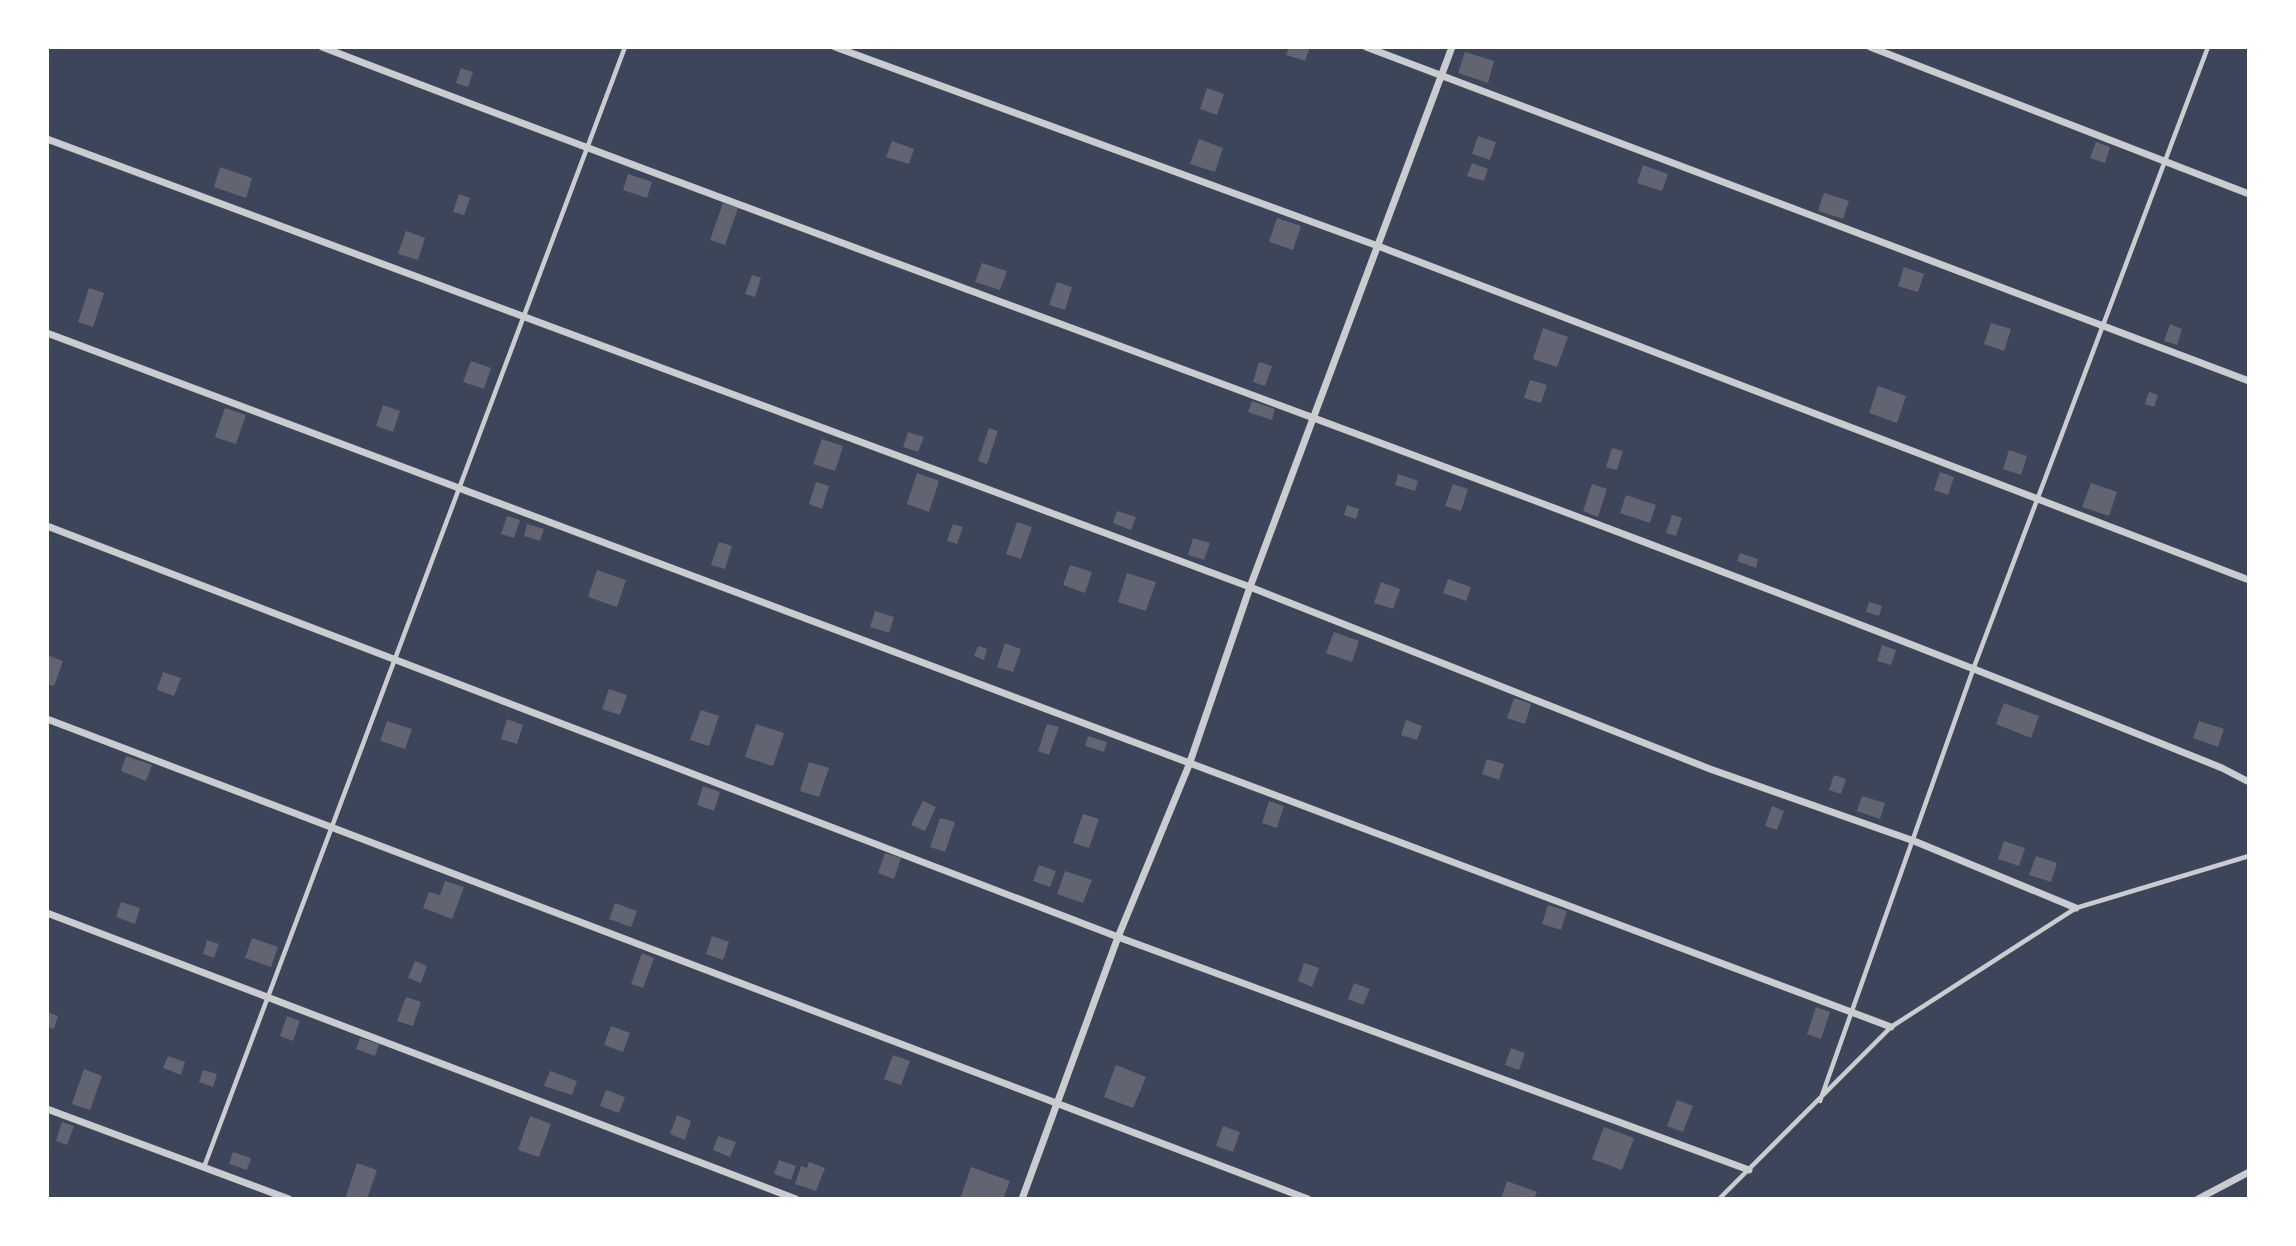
<svg xmlns="http://www.w3.org/2000/svg" width="2296" height="1246" viewBox="0 0 2296 1246" font-family="'Exo 2',sans-serif">
<rect width="100%" height="100%" fill="#2d3142"/>
<path fill="#3c4559" d="M47,47h2202v1152h-2202z"/>
<path fill="#626471" d="M1289,47h21l-5,14 -19,-6z
M1465,52l29,9 -6,22 -30,-10z
M461,68l12,4 -5,15 -12,-4z
M1207,88l17,6 -7,21 -17,-6z
M1478,136l18,6 -6,18 -18,-6z
M1199,139l24,9 -8,24 -25,-8z
M892,141l22,8 -5,15 -23,-7z
M2096,142l14,5 -5,16 -15,-5z
M1472,163l16,6 -4,12 -17,-5z
M1643,165l25,9 -6,17 -25,-8z
M220,167l32,11 -6,20 -32,-11z
M628,174l24,8 -5,16 -24,-8z
M1824,193l25,8 -6,18 -25,-8z
M459,194l11,4 -6,17 -11,-3z
M723,203l15,5 -13,37 -15,-5z
M1277,218l24,8 -8,24 -24,-8z
M406,231l19,7 -7,22 -20,-6z
M982,263l25,8 -7,19 -25,-8z
M1904,267l20,7 -6,18 -20,-6z
M752,275l9,3 -6,19 -10,-3z
M1057,282l15,5 -7,23 -16,-5z
M89,288l15,5 -11,34 -15,-5z
M1991,323l20,6 -7,22 -20,-7z
M2170,324l12,5 -5,16 -13,-4z
M1543,328l25,9 -11,30 -24,-8z
M471,361l20,7 -7,21 -21,-7z
M1259,362l13,4 -7,20 -12,-4z
M1530,380l17,5 -6,18 -17,-5z
M1878,386l28,10 -9,27 -28,-10z
M2149,392l9,3 -4,12 -9,-3z
M1252,401l23,8 -3,11 -24,-8z
M383,405l17,6 -7,21 -17,-6z
M225,408l21,7 -10,29 -21,-7z
M989,428l9,3 -11,33 -9,-3z
M908,432l16,5 -6,15 -15,-5z
M822,439l21,7 -8,25 -22,-7z
M1612,448l11,3 -6,19 -11,-3z
M2009,450l18,6 -6,19 -18,-6z
M1940,472l14,5 -6,18 -14,-5z
M917,473l22,8 -10,31 -22,-8z
M1398,474l20,7 -3,10 -20,-6z
M816,482l13,4 -7,23 -13,-5z
M2091,483l26,9 -8,24 -27,-9z
M1453,484l15,5 -7,22 -16,-5z
M1592,484l15,5 -9,28 -15,-6z
M1626,495l30,10 -6,18 -30,-10z
M1347,505l12,4 -3,10 -12,-4z
M1117,511l19,6 -5,13 -18,-7z
M1672,515l10,3 -6,18 -10,-3z
M507,516l13,4 -6,18 -13,-4z
M1017,522l15,5 -11,32 -15,-5z
M527,524l17,5 -4,12 -16,-5z
M953,524l10,3 -6,17 -10,-3z
M1193,538l17,5 -6,17 -16,-5z
M719,542l13,4 -7,23 -14,-4z
M1740,553l18,6 -2,9 -19,-7z
M1070,565l22,7 -7,21 -22,-8z
M597,570l29,10 -9,27 -29,-10z
M1127,573l29,9 -10,29 -28,-9z
M1448,579l23,8 -5,14 -23,-8z
M1381,582l19,7 -7,20 -19,-6z
M1869,602l13,4 -3,10 -13,-4z
M875,611l19,6 -5,16 -19,-6z
M1334,632l25,9 -7,21 -26,-9z
M1005,643l16,6 -8,23 -16,-5z
M1882,645l14,5 -5,15 -14,-4z
M978,646l9,3 -3,11 -10,-4z
M47,655l16,6 -9,25 -7,-2z
M163,672l18,6 -7,18 -17,-6z
M609,689l18,6 -7,20 -18,-6z
M1514,698l17,6 -6,20 -18,-6z
M2004,703l35,13 -8,22 -35,-14z
M701,710l18,6 -10,30 -19,-6z
M507,719l16,6 -6,19 -16,-5z
M1406,720l16,6 -5,14 -16,-5z
M387,721l25,8 -7,20 -25,-8z
M2199,721l25,8 -6,18 -25,-9z
M756,724l28,9 -11,33 -28,-9z
M1047,724l12,3 -10,28 -11,-4z
M1088,736l19,6 -3,10 -19,-6z
M126,756l26,9 -6,16 -25,-10z
M1487,759l17,5 -5,16 -17,-6z
M809,762l20,6 -10,29 -19,-6z
M1834,775l12,4 -5,15 -12,-4z
M703,786l17,6 -6,19 -17,-6z
M1862,796l23,7 -5,16 -23,-8z
M923,801l13,6 -11,24 -14,-6z
M1269,801l15,5 -7,22 -15,-5z
M1772,806l12,5 -7,19 -12,-4z
M1083,814l16,5 -10,29 -16,-5z
M940,818l15,4 -10,30 -15,-5z
M2004,841l21,7 -6,18 -21,-7z
M885,853l16,5 -7,21 -16,-6z
M2036,856l21,7 -6,19 -22,-7z
M1039,865l17,6 -6,16 -17,-6z
M1065,871l27,9 -9,23 -26,-9z
M445,881l19,6 -12,32 -29,-11 6,-16 11,3z
M121,902l19,6 -5,16 -19,-7z
M615,903l22,8 -6,16 -22,-8z
M1548,905l19,6 -6,19 -19,-6z
M712,936l17,6 -6,18 -17,-6z
M252,938l26,9 -7,20 -26,-9z
M207,940l12,4 -5,14 -11,-4z
M642,953l12,5 -11,30 -12,-4z
M415,961l12,5 -6,17 -13,-5z
M1304,963l15,5 -7,19 -14,-6z
M1354,983l16,6 -7,16 -15,-6z
M406,997l15,5 -8,24 -16,-5z
M1816,1007l14,5 -9,27 -14,-5z
M47,1012l11,4 -4,13 -7,-2z
M287,1016l13,5 -7,20 -13,-5z
M611,1026l19,7 -7,19 -19,-7z
M360,1038l19,6 -4,12 -19,-7z
M1511,1048l14,5 -6,17 -14,-5z
M893,1055l17,6 -9,24 -17,-6z
M168,1056l17,6 -4,13 -18,-7z
M1116,1065l30,12 -13,31 -29,-11z
M84,1069l18,7 -12,34 -18,-6z
M203,1070l14,4 -4,13 -14,-5z
M550,1071l27,10 -5,14 -28,-9z
M606,1090l19,7 -6,16 -19,-7z
M1677,1100l16,6 -10,26 -16,-6z
M677,1115l14,6 -6,19 -15,-6z
M530,1116l21,8 -12,33 -21,-7z
M62,1122l12,4 -7,19 -11,-4z
M1223,1126l17,6 -7,20 -17,-6z
M1604,1127l30,11 -12,32 -30,-11z
M718,1136l18,6 -6,15 -17,-7z
M233,1152l18,6 -4,12 -18,-6z
M779,1160l17,6 -5,14 -17,-6z
M809,1162l16,6 -9,23 -21,-7 6,-18 6,2z
M357,1163l20,7 -10,29h-22z
M971,1167l39,14 -7,18h-43z
M1507,1181l30,11 -3,7h-33z"/>
<g fill="none" stroke-linecap="round" stroke-linejoin="round">
<path stroke="#caccd0" stroke-width="4.5" d="M1820,1101l154,-434 234,-620
M204,1167l421,-1120
M1719,1199l172,-172 185,-119 173,-52"/>
<path stroke="#caccd0" stroke-width="7" d="M322,47c632,243 1272,466 1900,721l27,14
M835,47l543,199 871,334
M1366,47l883,334
M1870,47l379,147
M47,139l1203,448 460,182 204,72 162,67
M47,333l1844,694
M47,526l1071,411 631,233
M47,719l1261,480
M47,913l749,286
M47,1109l242,90
M1022,1199l96,-262 71,-172 61,-178 202,-540
M2198,1199l51,-27"/>
</g>
<rect width="2296" height="1246" fill="none" stroke="#ffffff" stroke-width="98"/>
</svg>
